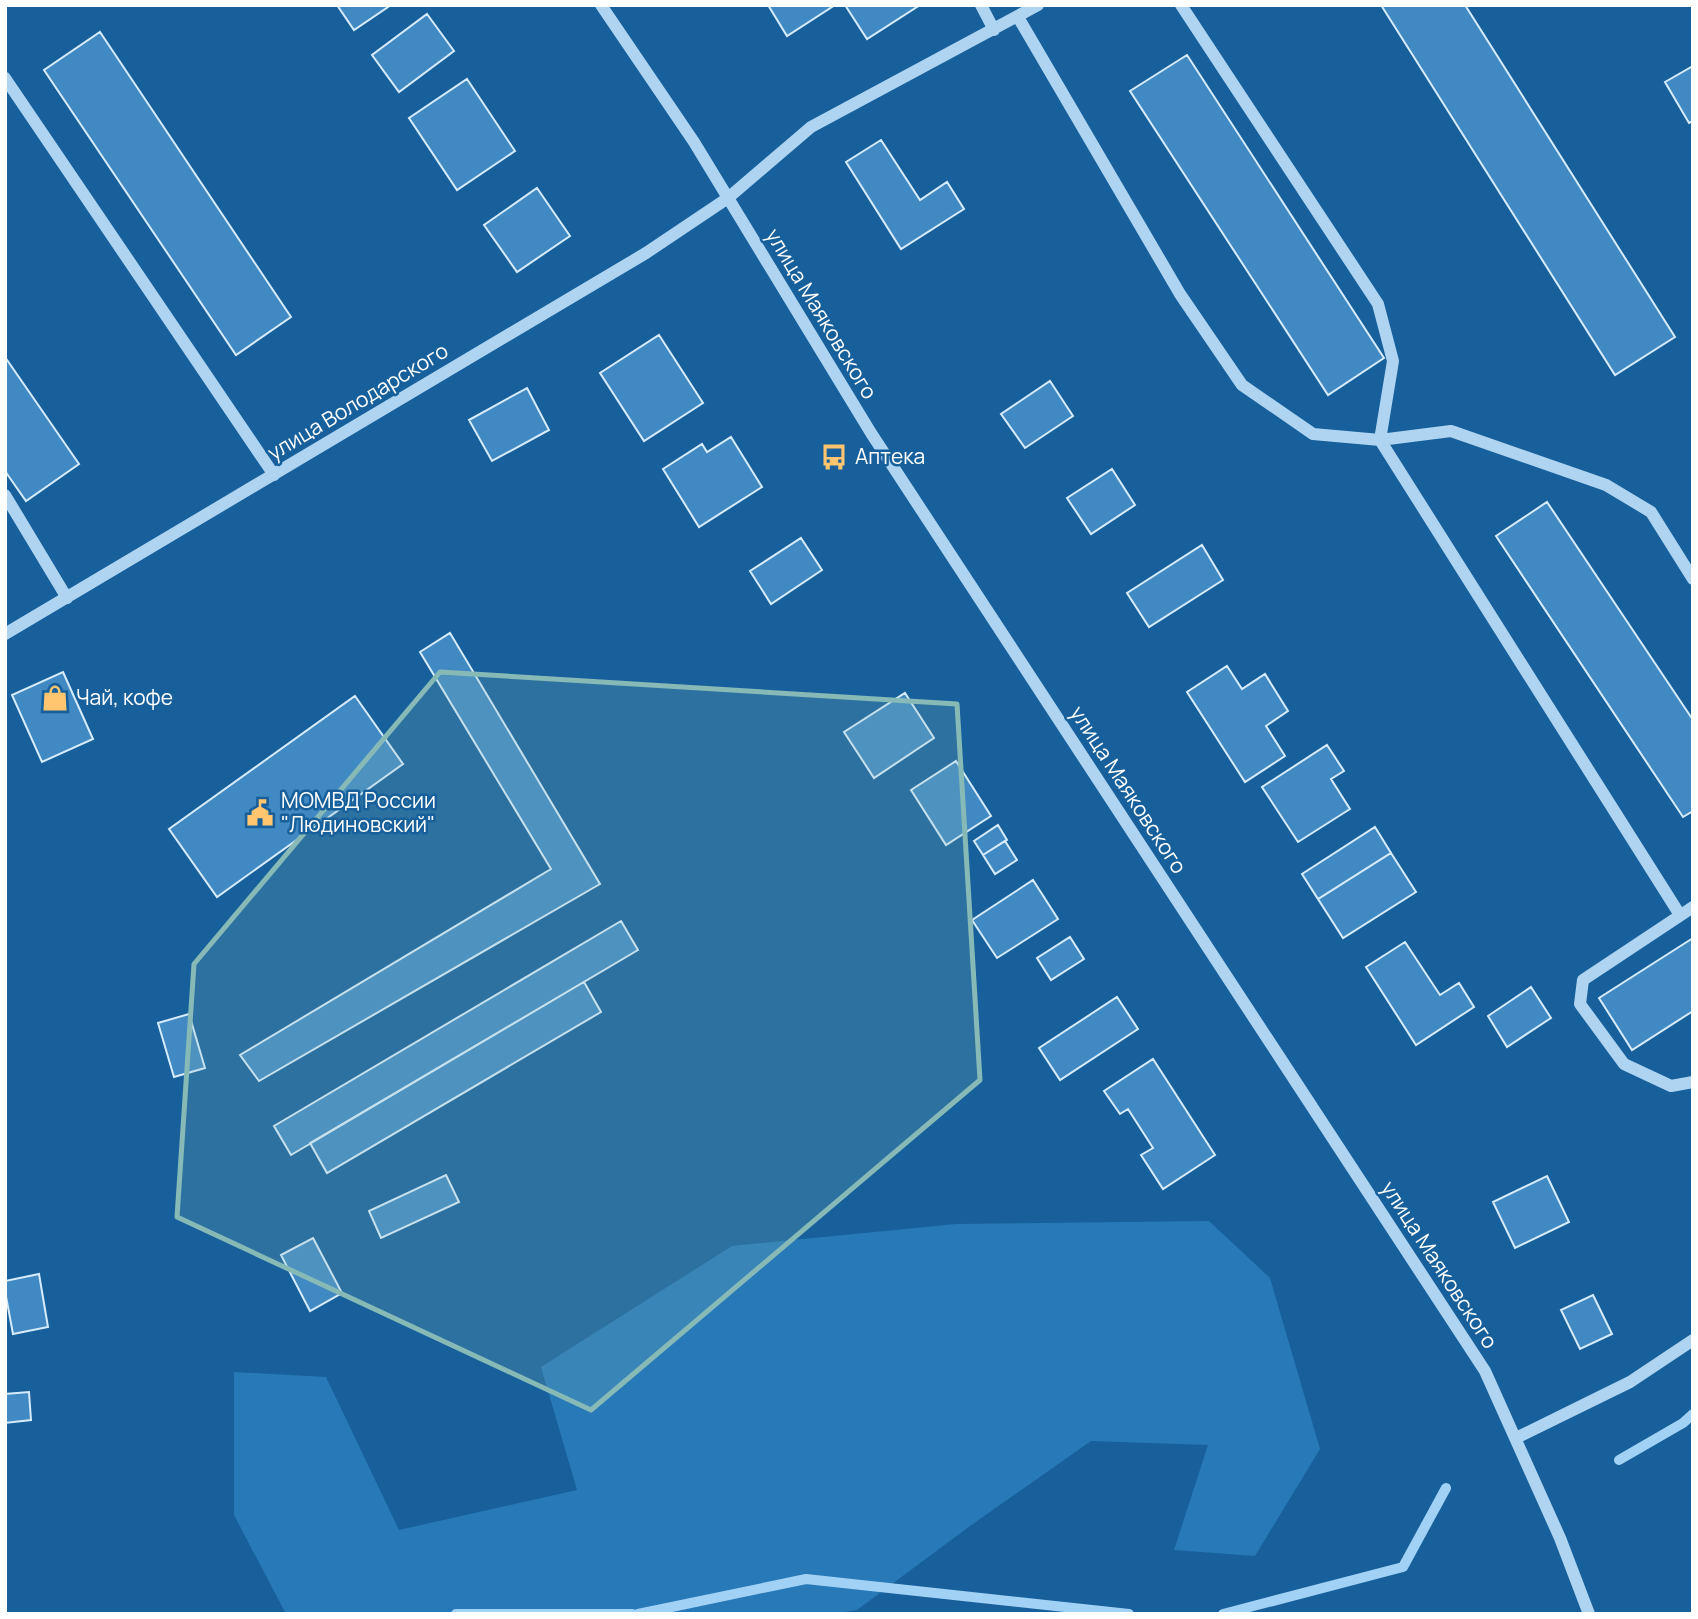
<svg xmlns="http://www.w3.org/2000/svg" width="1698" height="1619" viewBox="0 0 1698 1619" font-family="Manrope,sans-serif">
<rect width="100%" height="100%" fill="#17609b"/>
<path fill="#2779b8" d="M1209,1221l61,57 50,171 -65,107 -81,-6 34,-105 -117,-4 -121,85 -113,84 -25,4h-546l-52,-99v-143l92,5 73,153 178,-40 -36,-123 191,-121 224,-22z"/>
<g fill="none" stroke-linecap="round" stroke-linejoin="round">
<path stroke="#a1d1f4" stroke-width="10" d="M1619,1460l64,-37 10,-9
M456,1614h176
M638,1614l168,-35 323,35
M1223,1614l180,-47 43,-79"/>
</g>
<path fill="#4089c2" stroke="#d6ecfc" stroke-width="2" d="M337,5h54l-37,25z
M768,5h67l-48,31z
M845,5h75l-53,34z
M1381,5h84l210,332 -60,38z
M427,14l27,37 -55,41 -27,-37z
M100,32l191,285 -55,38 -192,-285z
M1187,55l197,303 -56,37 -198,-304z
M1693,66v55l-4,2 -24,-41z
M467,79l48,72 -58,39 -48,-72z
M881,140l39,60 27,-18 17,27 -63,40 -55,-87z
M537,188l33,48 -53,36 -33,-47z
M659,335l44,68 -59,38 -44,-68z
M5,357l74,107 -53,37 -21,-30z
M1050,381l23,35 -48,32 -24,-34z
M527,388l22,42 -57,31 -23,-41z
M731,437l31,50 -63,40 -36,-58 39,-25 5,8z
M1112,469l23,36 -44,29 -24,-36z
M1547,502l146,218v91l-10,6 -187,-281z
M801,538l21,32 -51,34 -21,-33z
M1202,545l21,35 -74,47 -22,-34z
M450,633l150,251 -341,197 -19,-26 311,-186 -131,-217z
M1227,666l15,23 23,-15 23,37 -22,15 19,30 -40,26 -58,-90z
M63,672l30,67 -51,23 -30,-67z
M905,693l29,45 -60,40 -30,-46z
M355,696l48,68 -186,133 -48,-68z
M1327,745l17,26 -13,8 19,30 -52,33 -36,-55z
M956,761l35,55 -45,29 -35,-55z
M998,825l9,15 -24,15 -9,-14z
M1375,827l16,26 -73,46 -16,-25z
M1005,841l12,19 -22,14 -12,-19z
M1391,853l25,39 -73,46 -25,-39z
M1033,880l25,39 -61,39 -25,-38z
M621,921l17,29 -347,205 -17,-29z
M1070,937l14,22 -33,21 -14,-22z
M1693,938v73l-61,39 -33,-52z
M1405,942l35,53 19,-12 15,24 -58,38 -50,-78z
M584,982l17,30 -274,161 -17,-30z
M1531,987l20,31 -44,29 -19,-31z
M1117,997l21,32 -78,51 -21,-32z
M189,1014l16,54 -31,9 -16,-54z
M1153,1059l62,96 -52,34 -22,-34 12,-7 -25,-39 -8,5 -16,-23z
M446,1175l13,27 -78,36 -12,-27z
M1547,1176l22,46 -54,26 -22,-46z
M313,1238l29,55 -32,18 -29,-56z
M39,1274l9,53 -35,7 -8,-43v-10z
M1593,1295l19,39 -32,15 -19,-39z
M29,1392l2,28 -26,3v-29z"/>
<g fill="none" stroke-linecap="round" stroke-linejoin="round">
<path stroke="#aed4f2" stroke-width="12" d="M601,5l93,137 177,291 614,938 75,167 29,76
M981,5l13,25
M1181,5l197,299 15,57 -13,79 300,475
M1018,17l162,277 62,91 71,49 67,6 71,-9 155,54 45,27 42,67
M5,78l269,397
M5,495l62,103
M5,634l641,-381 82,-55 83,-71 227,-122
M1693,907l-110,73 -3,24 44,60 47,22 22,-4
M1516,1438l114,-56 63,-42"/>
</g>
<path fill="#87bab6" fill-opacity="0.2" stroke="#87bab6" stroke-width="5" stroke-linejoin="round" d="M440,672l517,32 23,376 -389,330 -414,-193 17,-253z"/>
<defs>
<g id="bus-bare" transform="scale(2.1)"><path d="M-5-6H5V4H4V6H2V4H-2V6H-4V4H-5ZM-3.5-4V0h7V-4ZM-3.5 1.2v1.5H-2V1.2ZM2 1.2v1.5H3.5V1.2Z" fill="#ffc56f" stroke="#17609b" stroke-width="2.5" paint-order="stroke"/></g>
<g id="shop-bare" transform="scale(2.1)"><path d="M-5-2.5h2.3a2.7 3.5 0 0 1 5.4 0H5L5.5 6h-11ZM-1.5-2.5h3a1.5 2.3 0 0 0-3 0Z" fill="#ffc56f" stroke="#17609b" stroke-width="2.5" paint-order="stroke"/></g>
<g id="civic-bare" transform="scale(2.1)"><path d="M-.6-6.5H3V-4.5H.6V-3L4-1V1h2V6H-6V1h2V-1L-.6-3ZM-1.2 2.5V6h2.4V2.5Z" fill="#ffc56f" stroke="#17609b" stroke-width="2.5" paint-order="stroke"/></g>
</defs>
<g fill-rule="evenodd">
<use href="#bus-bare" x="834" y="457"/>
<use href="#shop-bare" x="55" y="698"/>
<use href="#civic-bare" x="260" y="813"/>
</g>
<g text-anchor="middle" stroke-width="5" stroke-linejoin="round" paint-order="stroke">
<g font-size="21" fill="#fff" stroke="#17609b">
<text transform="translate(821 314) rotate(59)" y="7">улица Маяковского</text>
<text transform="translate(358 402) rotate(-31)" y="7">улица Володарского</text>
<text transform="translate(1128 790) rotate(57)" y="7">улица Маяковского</text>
<text transform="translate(1439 1265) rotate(57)" y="7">улица Маяковского</text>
</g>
<g font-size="21" fill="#fff" stroke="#17609b" text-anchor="start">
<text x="855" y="464">Аптека</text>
<text x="76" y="705">Чай, кофе</text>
<text x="281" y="808">МОМВД России<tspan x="281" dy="24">"Людиновский"</tspan></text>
</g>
</g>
<rect width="1698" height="1619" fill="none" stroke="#ffffff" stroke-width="14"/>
</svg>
